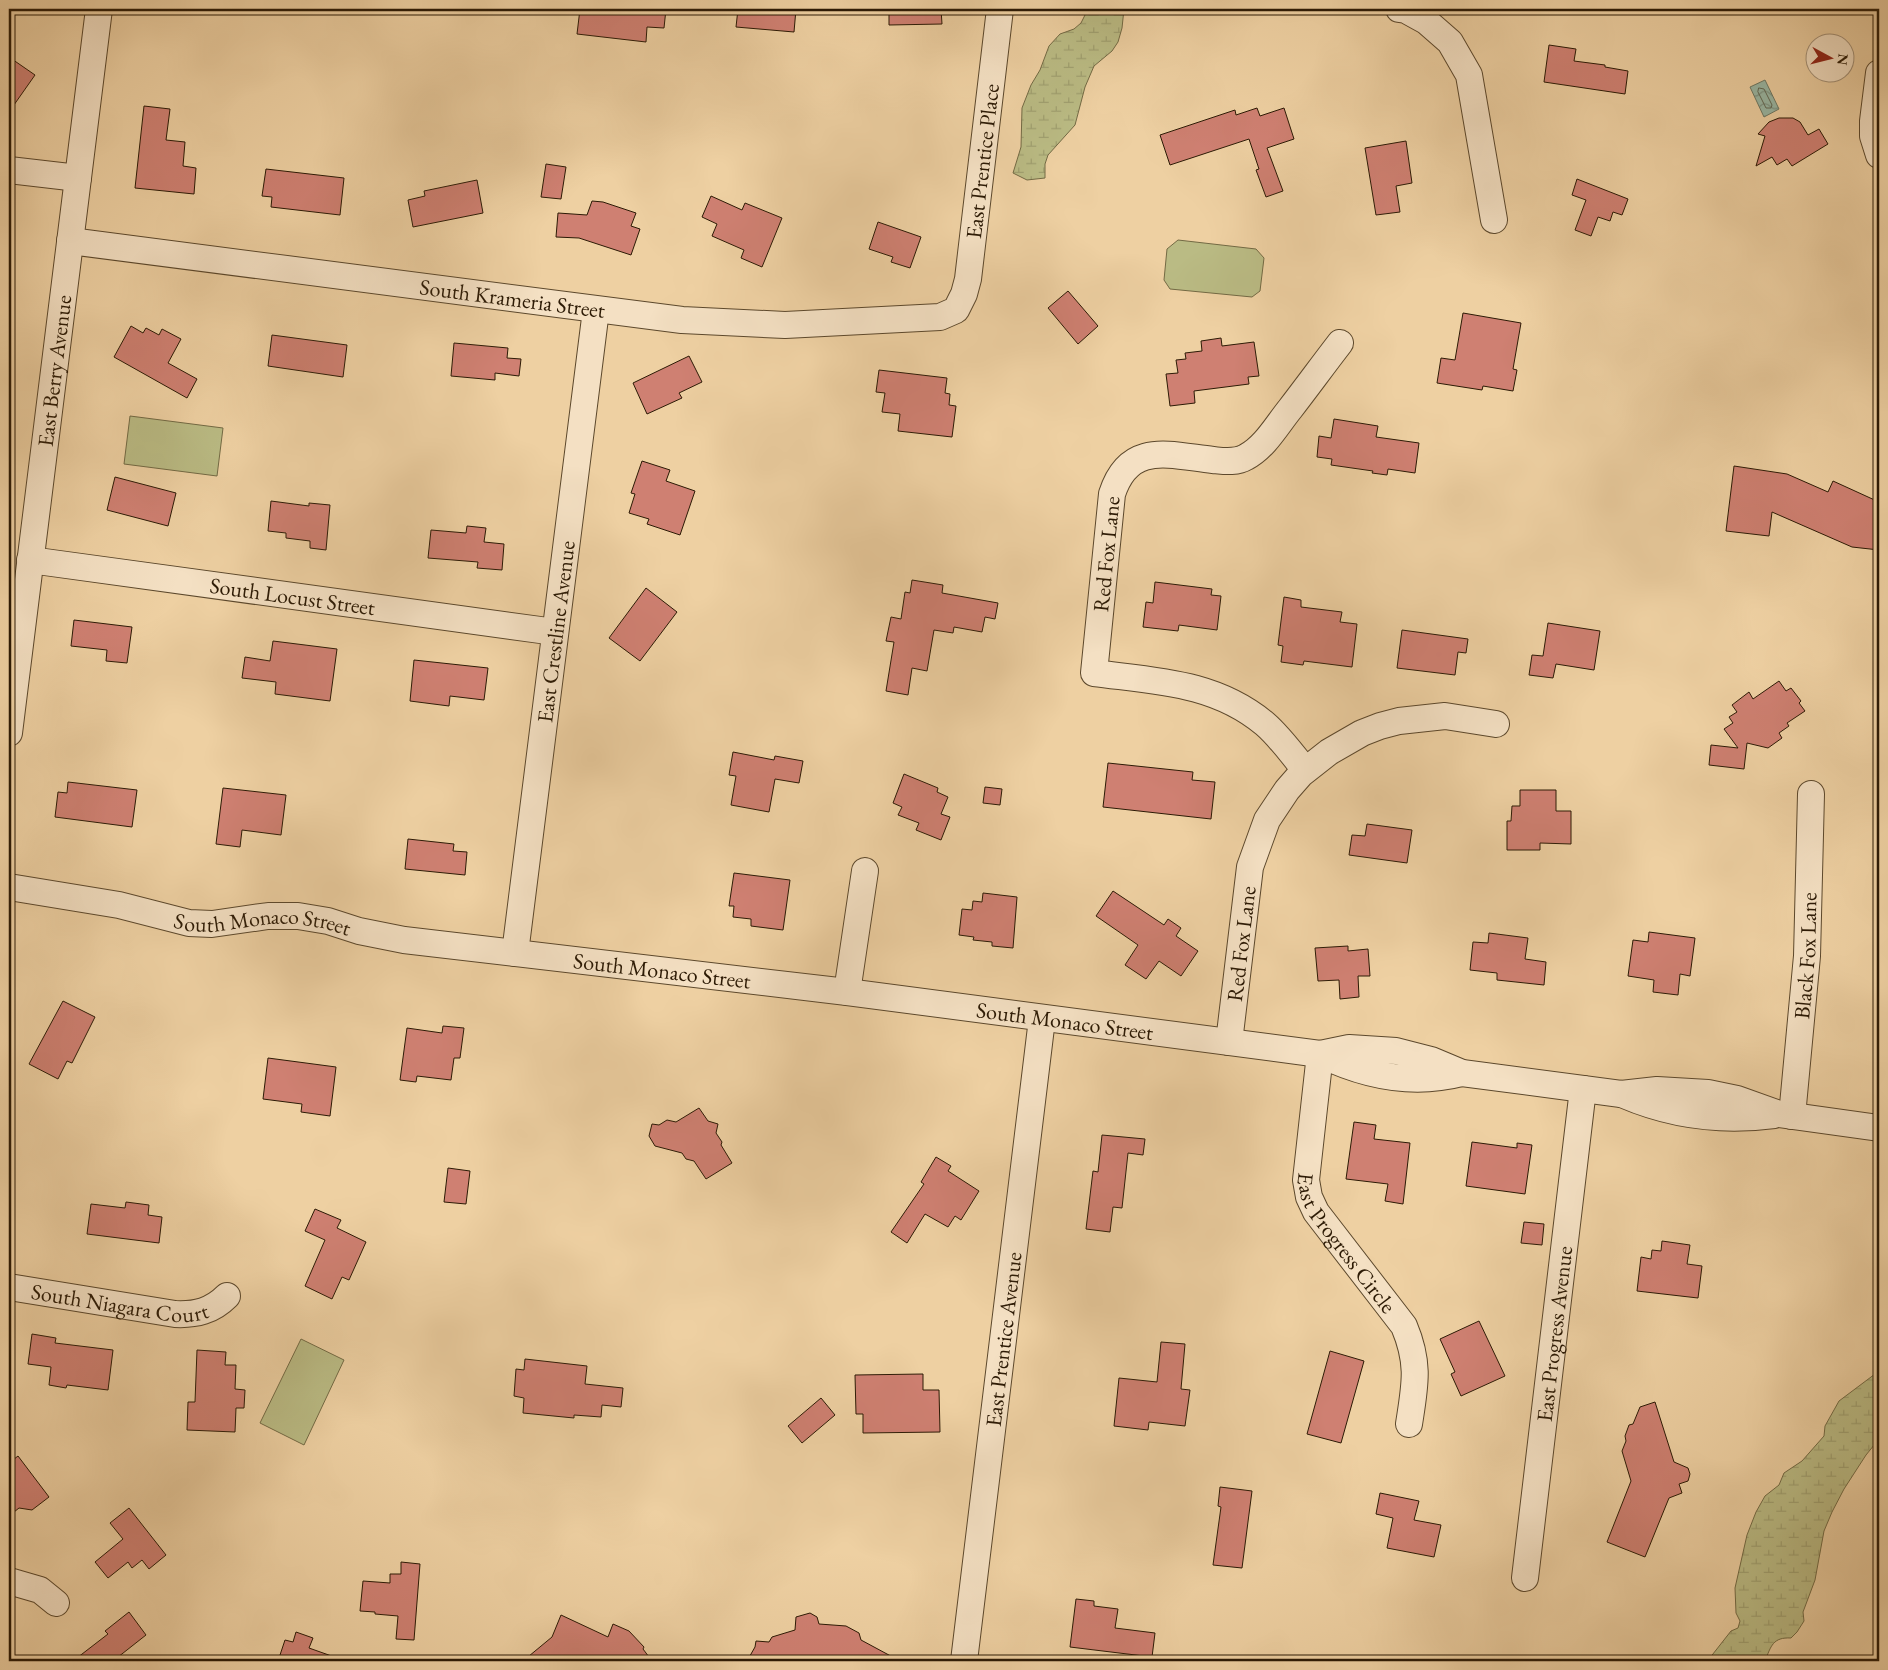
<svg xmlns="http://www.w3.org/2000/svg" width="1888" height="1670" viewBox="0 0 1888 1670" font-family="'EB Garamond',serif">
<defs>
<pattern id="wetland-marsh" width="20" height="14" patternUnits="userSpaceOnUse" patternTransform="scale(1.25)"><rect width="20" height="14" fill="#babb84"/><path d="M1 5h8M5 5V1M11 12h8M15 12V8" fill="none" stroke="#a0a070"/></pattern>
<pattern id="water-waves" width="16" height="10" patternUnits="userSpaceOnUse" patternTransform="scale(1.25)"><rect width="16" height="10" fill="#99b7a4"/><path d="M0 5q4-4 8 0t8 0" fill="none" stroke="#7d9484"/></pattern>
</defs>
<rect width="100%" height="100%" fill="#eed0a2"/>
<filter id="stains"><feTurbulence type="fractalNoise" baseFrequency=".004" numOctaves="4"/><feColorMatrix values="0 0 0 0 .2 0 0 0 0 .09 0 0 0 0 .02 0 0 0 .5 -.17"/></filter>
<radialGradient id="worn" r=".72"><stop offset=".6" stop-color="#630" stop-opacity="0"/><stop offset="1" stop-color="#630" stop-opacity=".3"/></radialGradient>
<path fill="#babb84" stroke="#736a44" d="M1178,240l78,9 8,9 -4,33 -8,6 -82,-8 -6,-9 3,-31z
M130,416l93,12 -6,48 -93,-12z
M301,1339l43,21 -40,85 -44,-22z"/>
<path fill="url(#wetland-marsh)" stroke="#736a44" d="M1088,9h36l-2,19 -4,14 -6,9 -18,15 -9,21 -10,38 -27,30 -3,9v14l-18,2 -14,-7 8,-26 1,-39 9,-23 9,-15 9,-24 11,-12 14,-5 7,-6z
M1879,1371v68l-13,16 -22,34 -12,23 -8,19 -9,49 -12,32 1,9 -7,11 -6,6c-18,-1 -20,8 -26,23h-70l14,-2 22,-28 7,-3 2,-7 -4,-8 -1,-25 12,-53 9,-23 9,-16 14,-11 5,-12 18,-12 22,-25 1,-10 14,-25z"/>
<path fill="url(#water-waves)" stroke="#6d7864" d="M1765,80l14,29 -15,8 -14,-30z"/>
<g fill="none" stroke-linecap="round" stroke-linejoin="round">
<path stroke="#626854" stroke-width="1" d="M1759,88l5,1 8,16 -1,3h-5l-8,-16z"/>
</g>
<path fill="#cf8072" stroke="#2c1a05" d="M580,9h86l-2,19 -17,-1 -1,15 -69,-8z
M738,9h58l-2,23 -58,-5z
M889,9h52l1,15 -53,1z
M1549,45l27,4 -2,12 31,4v2l23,4 -3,23 -81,-12z
M9,57l26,18 -26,37z
M144,106l26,3 -4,31 19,2 -2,24 13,2 -2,26 -59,-6z
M1257,108l3,8 24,-8 10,31 -27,9 16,43 -17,6 -10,-27 3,-1 -10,-30 -79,26 -10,-30 75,-25 1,5z
M1779,118h14l7,4 8,13 11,-6 9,15 -36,22 -5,-7 -10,6 -5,-8 -16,9 9,-30 -7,-2 11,-12z
M1406,141l6,42 -16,3 4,26 -24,3 -11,-67z
M546,164l20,3 -5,32 -20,-2z
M266,169l78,9 -4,37 -69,-8 1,-10 -10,-1z
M1577,179l51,20 -6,16 -9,-3 -3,9 -12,-4 -7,19 -16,-6 11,-30 -14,-5z
M477,180l6,33 -70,14 -5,-27 17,-4 -1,-5z
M711,196l31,14 3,-7 37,15 -20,49 -21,-9 3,-8 -32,-14 5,-12 -15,-7z
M592,201l11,1 33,11 -5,13 9,3 -9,26 -52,-17 -23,-1 2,-24 29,2z
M878,222l43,15 -11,31 -19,-6 2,-5 -24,-8z
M1068,291l30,35 -20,18 -30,-36z
M1463,313l58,10 -8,46 4,1 -4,21 -30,-5 -1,4 -45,-7 4,-25 14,2z
M131,326l12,7 3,-5 13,7 3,-6 19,10 -13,24 29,16 -10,19 -73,-41z
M272,335l75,10 -4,32 -75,-11z
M1221,338l1,8 32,-4 5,34 -11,1 1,7 -55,7 1,12 -25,3 -4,-32 12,-1 -2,-13 10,-1 -1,-6 17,-2 -1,-10z
M454,343l54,5 -1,10 14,1 -2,17 -24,-3v7l-44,-4z
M689,356l13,26 -23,11 3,5 -35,16 -14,-31z
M879,370l68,8 -2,15 5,1 -1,11 7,1 -4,31 -54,-6 2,-17 -18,-2 3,-19 -9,-1z
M1334,419l44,7 -2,11 43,6 -4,30 -27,-4 -1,6 -15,-2 1,-2 -42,-6 1,-6 -15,-2 2,-21 12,2z
M642,461l28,9 -4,11 29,10 -15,44 -33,-11 2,-5 -20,-6 6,-19 -4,-1z
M1734,466l53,8 41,18 5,-11 46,21v48l-27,-3 -80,-35 -3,24 -43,-5z
M115,477l61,16 -8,33 -61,-16z
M271,501l38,5v-3l21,2 -4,45 -16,-2v-7l-24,-3v-5l-18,-2z
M467,526l19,2 -2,14 20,2 -2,26 -25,-2 1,-6 -50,-4 3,-28 35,3z
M912,580l31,5 -1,8 56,10 -3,16 -10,-2 -3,15 -28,-5 -1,6 -19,-3 -7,41 -15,-3 -4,27 -22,-4 8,-49 -8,-1 5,-24 10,2 4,-27 5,1z
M1155,582l57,7 -1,6 10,1 -4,34 -38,-5 -1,6 -35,-4 3,-25 7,1z
M646,588l31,24 -37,49 -31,-23z
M1284,597l17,3v7l41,5 -2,10 17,2 -5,43 -48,-6 -1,4 -22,-3 2,-16 -5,-1z
M74,620l58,7 -5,36 -21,-2 1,-11 -36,-4z
M1548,623l52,8 -6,39 -38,-6 -3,14 -24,-3 3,-20 11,1z
M1402,630l66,9 -2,14 -8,-1 -3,23 -58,-7z
M273,641l64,8 -7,52 -55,-7 1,-12 -34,-4 3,-21 25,4z
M414,660l74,8 -4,32 -34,-4 -1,10 -39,-5z
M1779,681l7,10 5,-3 10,13 -2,2 6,8 -18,12 2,3 -10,7 3,5 -14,10 -21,-5 -3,26 -35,-4 2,-20 27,3 -14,-19 9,-6 -4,-6 8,-5 -5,-7 17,-13 4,7z
M733,752l41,8 1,-4 28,5 -4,22 -24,-4 -6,33 -38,-7 5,-29 -7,-1z
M1108,763l85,9 -1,8 23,2 -4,37 -108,-12z
M904,774l34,14 -1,4 11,5 -7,17 9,3 -9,23 -25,-10 3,-7 -21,-8 4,-8 -9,-4z
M68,782l69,8 -5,37 -77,-10 3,-25 9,1z
M985,787l17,2 -2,16 -17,-2z
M223,788l63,7 -5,40 -39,-5 -2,17 -24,-3z
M1520,790h36v21h15v33l-31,-1v7h-33v-29h4l1,-15h8z
M1367,824l45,6 -5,33 -58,-8 3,-20 13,1z
M408,839l46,5 -1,7 14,1 -2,23 -60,-6z
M734,873l56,7 -7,50 -32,-4v-7l-18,-2 1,-11h-5z
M1113,891l51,34 4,-6 13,9 -5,8 22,15 -17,25 -22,-15 -13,18 -21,-14 13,-20 -42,-29z
M983,893l34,4 -4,51 -21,-2v-4l-19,-2 1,-3 -15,-2 3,-26 10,1 1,-9 9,1z
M1649,932l46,6 -5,38 -10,-2 -2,21 -25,-3 1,-12 -26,-4 5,-36 15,2z
M1489,933l39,5 -3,21 21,3 -2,23 -47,-5v-7l-27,-3 3,-28 15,1z
M1348,946v5l20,-2 2,27h-12l1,21 -19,2 -1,-19 -21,1 -3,-33z
M63,1001l32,16 -23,46 -5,-2 -9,18 -29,-15z
M443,1026l21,2 -4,30h-6l-3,22 -34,-4 -1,6 -16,-2 7,-52 35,5z
M268,1058l68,9 -6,49 -29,-4 1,-8 -39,-5z
M699,1108l9,13 10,3 -2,9 6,9 -1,3 11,18 -26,16 -12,-18 -8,-2 -4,-6 -27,-7 -6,-10 3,-12 7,1 8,-5 9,2z
M1354,1122l22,3 -2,14 36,4 -7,61 -18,-3 3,-17 -42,-5z
M1102,1135l43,4 -2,16 -15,-2 -6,55 -9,-1 -3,25 -24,-3 7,-58 5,1z
M1472,1142l45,6v-5l15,2 -7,49 -59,-8z
M936,1157l15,9 -3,5 31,20 -18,29 -6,-4 -7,11 -23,-13 -18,29 -16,-11 33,-48 -3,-2z
M448,1168l22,3 -4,33 -22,-2z
M126,1202l23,3 -1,10 14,2 -3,26 -72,-9 4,-30 34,4z
M315,1209l26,11 -4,8 29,14 -17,38 -7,-3 -10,22 -27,-13 20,-46 -20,-9z
M1524,1222l20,2 -2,21 -21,-2z
M1662,1241l28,4 -3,19 15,2 -4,32 -61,-7 4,-34 10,2 1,-9 9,1z
M1479,1321l26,55 -44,20 -10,-22 4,-2 -15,-33z
M32,1334l24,4 -1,5 58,7 -5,40 -41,-5 -1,3 -17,-3 2,-18 -23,-3z
M1161,1342l24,2 -4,45 9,1 -5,36 -36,-4 -1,8 -34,-4 5,-48 38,4z
M197,1350l29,2 -1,13h11l-1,24 10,1 -1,18h-8l-1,24 -48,-2 1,-28h7z
M1330,1351l34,10 -23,82 -34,-9z
M525,1359l62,7 -2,18 38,4 -2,19 -19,-2 -1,12 -27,-2v3l-51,-5 1,-15 -10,-2 2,-27 8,1z
M923,1374v16h16l1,42 -77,1v-19h-7l-1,-39z
M821,1398l14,17 -33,28 -14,-17z
M1655,1402l19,60 14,6 2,6 -2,7 -9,3 3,9 -13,5 -24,59 -38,-15 24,-61 -9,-30 4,-10 -1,-5 4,-11 4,-1 7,-17z
M18,1456l31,41 -17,13 -13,-2 -10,8v-53z
M1220,1487l32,4 -10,77 -29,-3 8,-58 -3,-1z
M1380,1493l39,8 -5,19 27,5 -7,32 -47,-9 6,-30 -17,-4z
M129,1508l37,47 -17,14 -7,-9 -10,8 -4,-6 -20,16 -13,-16 28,-23 -13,-16z
M401,1562l19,2 -6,76 -18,-1 2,-23 -23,-2v-2l-15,-1 3,-30 27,2v-9h11z
M1076,1599l18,2v5l24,3 -3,19 40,5 -3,24 -82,-10z
M129,1612l17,23 -33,26h-40l35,-27 -3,-3z
M810,1613l7,4 2,7 27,2 13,7 2,7 39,21h-153l8,-14 1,-6 13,1 3,-5 23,-7 1,-13z
M561,1615l47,22 5,-13 16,7 15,16 -1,2 9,12h-129l29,-24z
M296,1632l17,6 -4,10 31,11v2h-62l7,-21 8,2z"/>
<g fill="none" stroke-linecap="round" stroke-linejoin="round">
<g stroke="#5c482c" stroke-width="28">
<g id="minor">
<path d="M1399,9l7,1 20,11 24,21 19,33 25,145"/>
<path d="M1879,73l-6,48v15l6,19"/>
<path d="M9,170l69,8"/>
<path id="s1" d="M70,241l612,79 103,5 155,-8 16,-7 8,-16 4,-15 32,-270"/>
<path id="s2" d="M30,560l525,72"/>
<path id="s3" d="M9,733l90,-724"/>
<path id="s4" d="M1305,770c-12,-15 -25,-33 -40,-46 -50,-42 -110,-43 -171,-51l18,-179c17,-53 56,-39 101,-34 11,1 23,3 33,-3 19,-10 31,-32 44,-48 17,-22 33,-44 50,-66"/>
<path id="s5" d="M9,887l110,18 70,18 23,1 56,-8h30l30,5 31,10 45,9 443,52 473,62c45,22 92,32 142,19"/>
<path id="s6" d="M515,953l81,-643"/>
<path d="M847,992l18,-121"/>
<path id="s7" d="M1229,1042l21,-175 17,-47 20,-30 14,-16 28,-22 33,-19 18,-7 19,-5 46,-5 51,8"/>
<path d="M1320,1054l29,-6 47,3 35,9 31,13 159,21 36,-4 51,3 29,6 42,15 100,14"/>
<path id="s8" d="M1320,1054l-14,126 3,17 7,15 88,114c16,38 11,59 5,98"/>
<path d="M1624,1095c49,21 97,27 150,20"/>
<path id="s9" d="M1792,1116l15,-160 4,-162"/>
<path id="s10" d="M9,1287l166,27c21,1 37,-3 52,-18"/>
<path id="s11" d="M1525,1578l58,-489"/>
<path d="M9,1581l31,9 16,13"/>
<path id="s12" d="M964,1661l78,-642"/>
</g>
</g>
<use href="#minor" stroke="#f4e0c3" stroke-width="26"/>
</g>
<g text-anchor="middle" stroke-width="4" stroke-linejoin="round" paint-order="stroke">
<g font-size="22" fill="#2c1a05" stroke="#f4e0c3">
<text dy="8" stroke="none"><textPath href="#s1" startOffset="1045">East Prentice Place</textPath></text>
<text dy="8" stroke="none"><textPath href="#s1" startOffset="446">South Krameria Street</textPath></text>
<text dy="8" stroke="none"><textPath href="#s3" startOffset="365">East Berry Avenue</textPath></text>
<text dy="8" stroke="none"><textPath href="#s4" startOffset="362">Red Fox Lane</textPath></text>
<text dy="8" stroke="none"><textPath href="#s2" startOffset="265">South Locust Street</textPath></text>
<text dy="8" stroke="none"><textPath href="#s6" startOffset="324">East Crestline Avenue</textPath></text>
<text dy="8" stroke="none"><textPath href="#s5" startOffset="258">South Monaco Street</textPath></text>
<text dy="8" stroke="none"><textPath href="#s7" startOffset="99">Red Fox Lane</textPath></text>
<text dy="8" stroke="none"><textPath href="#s9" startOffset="161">Black Fox Lane</textPath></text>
<text dy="8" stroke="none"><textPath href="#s5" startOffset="662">South Monaco Street</textPath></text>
<text dy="8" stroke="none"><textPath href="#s5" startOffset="1068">South Monaco Street</textPath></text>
<text dy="8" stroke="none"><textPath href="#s8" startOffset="202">East Progress Circle</textPath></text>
<text dy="8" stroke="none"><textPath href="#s10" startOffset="112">South Niagara Court</textPath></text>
<text dy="8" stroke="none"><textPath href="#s11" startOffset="246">East Progress Avenue</textPath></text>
<text dy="8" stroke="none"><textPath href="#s12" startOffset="324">East Prentice Avenue</textPath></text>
</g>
</g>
<rect width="1888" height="1670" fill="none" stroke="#eed0a2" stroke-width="30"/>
<rect x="10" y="10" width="1868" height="1650" fill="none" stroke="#2c1a05" stroke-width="2.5"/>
<rect x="15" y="15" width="1858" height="1640" fill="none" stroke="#2c1a05"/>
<g transform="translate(1830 58) rotate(97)"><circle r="24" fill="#f4e0c3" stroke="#a49177"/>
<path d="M0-4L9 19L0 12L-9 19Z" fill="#8f2418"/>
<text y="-8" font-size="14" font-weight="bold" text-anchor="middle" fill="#2c1a05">N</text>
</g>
<rect width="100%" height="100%" filter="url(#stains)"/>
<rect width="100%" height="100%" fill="url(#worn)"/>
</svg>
